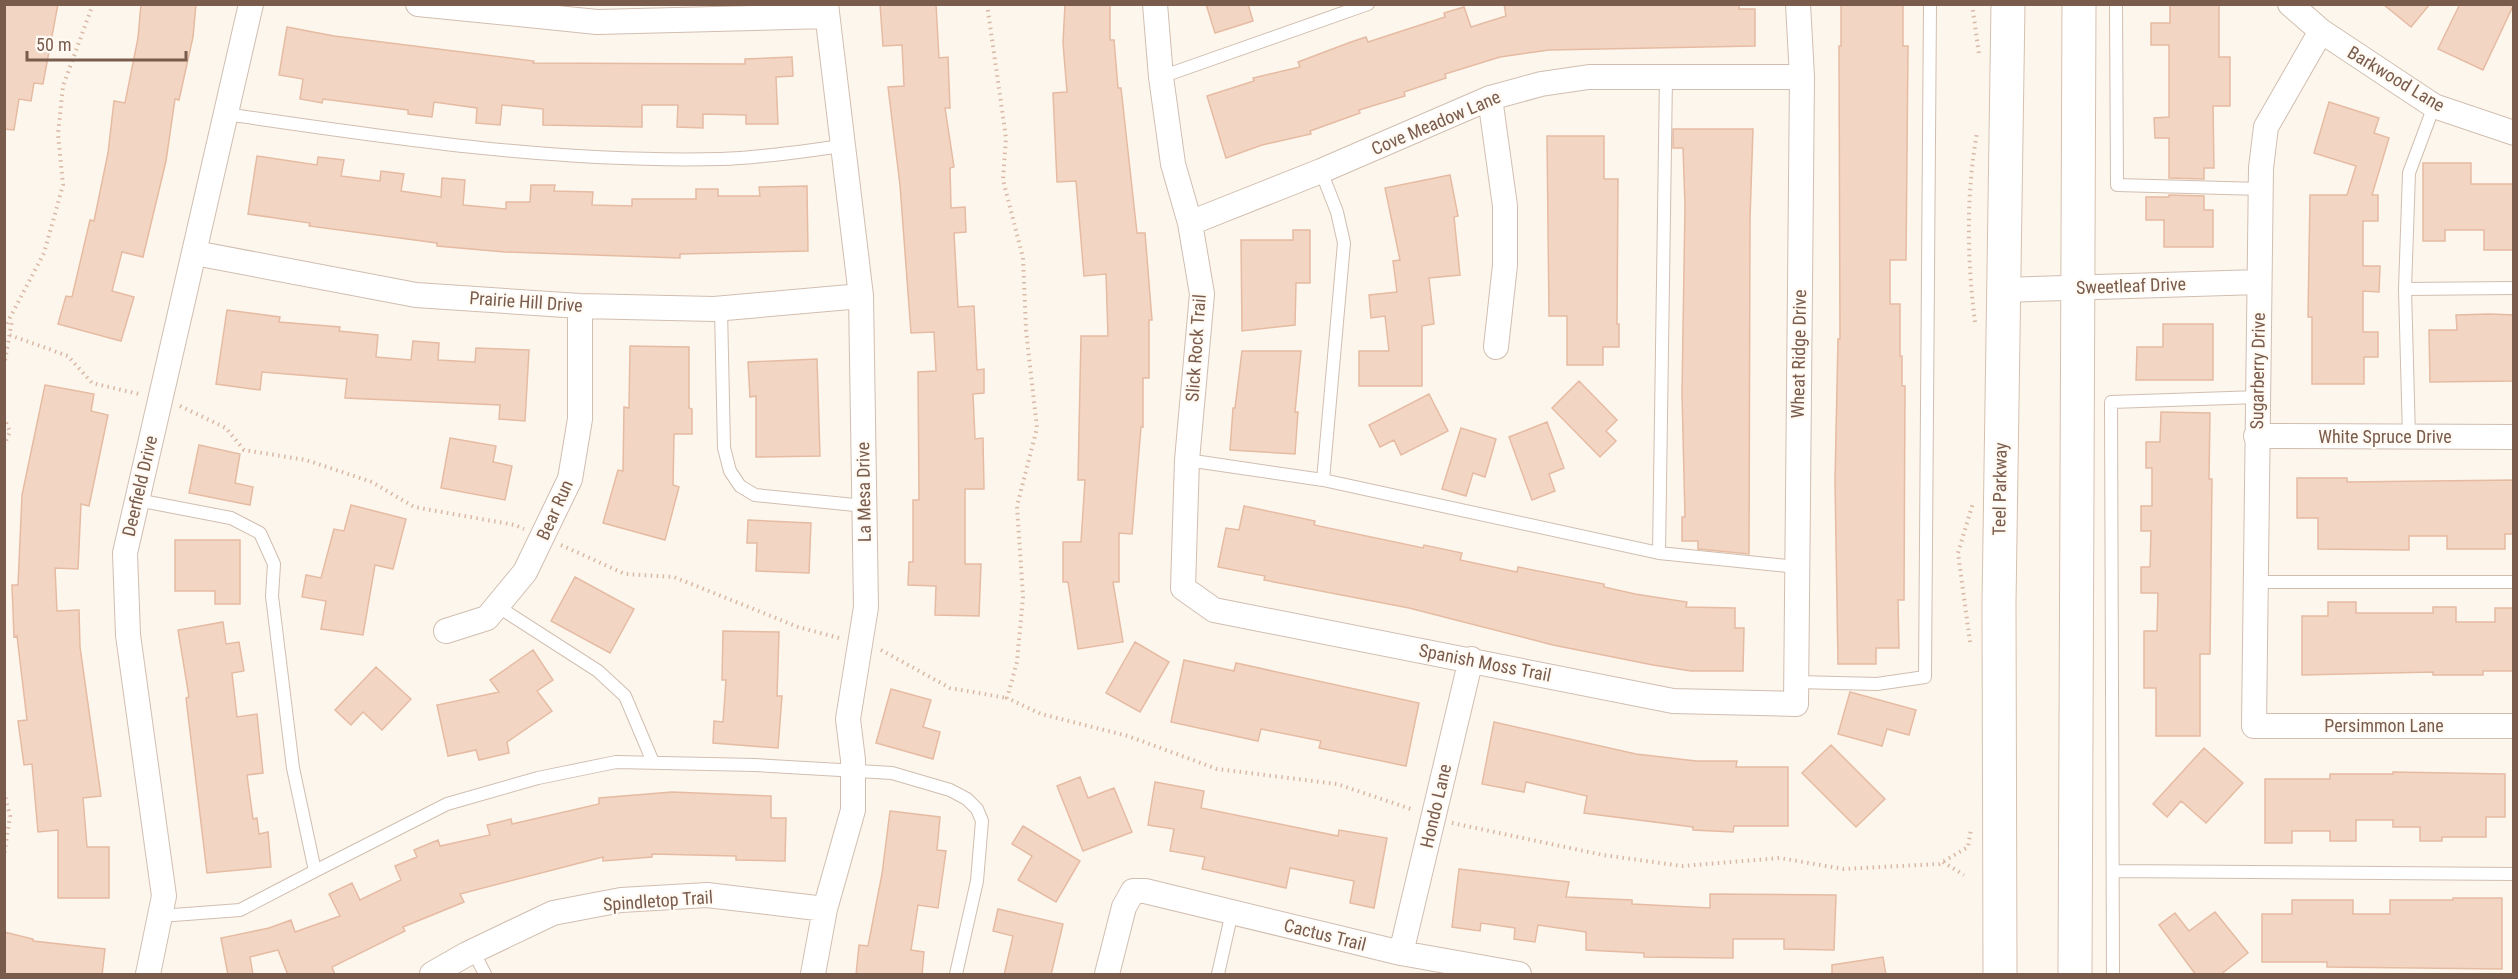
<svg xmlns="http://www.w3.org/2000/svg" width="2518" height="979" viewBox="0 0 2518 979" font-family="'Roboto Condensed',sans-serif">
<rect width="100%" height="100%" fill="#fdf6ec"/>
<path fill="#f3d5c3" stroke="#e6bba3" stroke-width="1.5" d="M4,4h54l-15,80 -9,-1 -3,18 -12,-2 -5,31 -10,-1z
M141,4h55l-3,33 -14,63 -4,-1 -9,62 -23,96 -21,-5 -10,39 22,6 -13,44 -63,-17 8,-28 6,1 18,-77 4,1 14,-68 6,-52 11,2 13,-65z
M880,4h56l3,54 9,-1 2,51h-5l9,59 -4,1 1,40 14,-1 1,25 -12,1 4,74 16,-1 3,64 7,-1v24l-11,1 2,45 8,-1 1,51h-19v75h16l-2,52 -44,-1 1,-29 -28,-1 1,-23h4v-62h6l-1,-128 18,-1 -2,-39 -23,1 -11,-148 -12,-98 16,-1 -2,-41 -19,1z
M1065,4h45v36h4l4,48h3l16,145h8l7,87h-3v58h-6v49h-2l-9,107 -13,-1v49h-6l10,60 -45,7 -10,-67h-5v-40h18l4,-62h-7l3,-144h27l-2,-62 -22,2 -8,-95 -19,1 -4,-89 14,-1 -4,-49z
M1206,4h42l5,17 -38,12z
M1504,4h235v5h16v37l-206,4 -49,7 -55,17 1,4 -42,14 1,4 -46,14 1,3 -50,18 1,3 -49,11 -36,13 -19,-62 47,-15 -1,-3 47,-11 -2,-5 53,-20 15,-5 2,5 77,-25 -1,-4 20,-6 7,20 35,-11z
M1841,4h62v42h5l-2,214h-16v44h10v52h2v30h3l-1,214h-6l1,48h-23v16h-38l-3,-183 3,-142h2l-1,-293h2z
M2170,4h49v53h11v49h-17l1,62h-10v11l-35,-1v-40h-14l-1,-20 15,-1v-72h-18v-22h19z
M2383,4h47l-19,23z
M2460,4h54l-31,66 -45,-21z
M287,27l47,9 200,25 -1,2 212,1v-5l47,-2 1,19 -17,1 2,47h-32v-9l-43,-1v14l-26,-1 1,-22h-36v22l-99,-2v-16l-41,-4 -2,20 -24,-2 1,-15 -43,-6 -2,15 -24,-3v-4l-85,-11 -1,4 -22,-4 3,-20 -24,-4z
M2329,102l50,16 -5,15 15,5 -17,57h6v26h-15v45h17l-1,26 -16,-1v41h15v25h-14v27h-52v-67h-4l2,-122h37l9,-29 -42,-13z
M1673,129h80l-3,90 -1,335 -51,-5v-8h-16v-24h3l-3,-124 3,-188 -2,-57h-10z
M1547,136h57v43h14l-1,145h2v23h-16v18h-36v-49h-18z
M257,156l60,9 1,-8 26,3 -3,16 39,5 1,-10 23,3 -3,17 40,6 1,-19 23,2 -2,25 43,4v-7h24l1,-17h24l-1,6 39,1 -1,13 40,1v-7h64v-10h22v7h42l-1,-9 48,-1 1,65 -128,3v4l-175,-6 -68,-6v-3l-128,-17 1,-3 -62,-9z
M2423,163h48v21h43v66h-30v-20h-39v11h-22z
M1450,175l8,41 -4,1 6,58 -31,3 5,46 -12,2v60h-63v-35h30l-4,-35 -14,2 -2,-23 28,-3 -4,-31 7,-1 -15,-72z
M2169,195l35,1v14h9v37h-49v-27h-18v-23h23z
M1293,230h17v53h-14l-1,42 -53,6 -1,-91h52z
M227,310l53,7 -1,5 61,5 -1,4 39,4 -2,22 35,3 2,-19 26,2 -1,17 37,2 1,-14 53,2 -4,71 -26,-2 1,-14 -155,-7 2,-19 -85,-7 -2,18 -44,-6z
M2490,314l24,1v66l-84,1 -1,-52h28l-1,-15z
M2163,324h50v56h-77l1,-33h26z
M630,346l59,1v61l3,1v25h-18l-1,51 6,2 -14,53 -62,-17 15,-53 5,1 1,-64 5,1z
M1242,351h59l-6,61h3l-3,42 -65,-4 3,-42h2z
M817,359l3,97 -64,1v-61l-6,1 -2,-35z
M1579,381l38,39 -11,11 10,10 -16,16 -48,-49z
M45,385l49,9 -3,17 17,4 -19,91 -8,-2 -3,65 -23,-1 2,43 22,-1 1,37 21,149 -18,2 4,49h22v51h-51v-68l-20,2 -6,-68 -8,1 -6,-44 9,-1 -10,-84 -3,1 -2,-52h6l4,-90z
M1429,394l19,37 -47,24 -7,-15 -14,7 -11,-22z
M2161,412l49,1 -1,66h3l-2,175h-10v82h-44v-48h-12v-57h13l1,-38h-17v-26h9l1,-36h-10v-25h11v-38h-6v-26h14z
M1547,422l17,46 -15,6 6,17 -23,9 -23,-63z
M1461,428l35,11 -11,38 -12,-4 -7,23 -24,-7z
M450,438l46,8 -3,16 19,4 -7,34 -64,-12z
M199,445l41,9 -5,29 18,4 -3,18 -61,-12z
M2297,478h50v4l167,-2v54h-9v15h-58v-13h-38v14l-91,-1v-31h-21z
M351,505l55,14 -13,50 -18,-4 -12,70 -42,-6 5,-28 -24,-4 4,-22 15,3 13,-49 10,2z
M1244,506l71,15 -1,4 109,23 1,-3 38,8 -2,7 57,12 1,-5 86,17v3l31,7 52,8 -1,5 49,1v20h9l-1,43h-52l-38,-6 -100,-20 -144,-37 -145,-28 1,-4 -47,-9 8,-39 13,2z
M748,520l63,3 -2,50 -53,-2 1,-28h-10z
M175,540h65v64h-25v-13h-40z
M575,577l59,32 -24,44 -59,-32z
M2328,602h28v11h77v-6h23v15h39v-14h19v63h-31v4h-50v-3l-131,3v-59h26z
M223,622l3,22 13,-2 5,29 -12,2 5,44 20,-3 6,59 -16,2 6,44 4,-1 2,16 9,-2 3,35 -64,6 -21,-175 3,-1 -11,-67z
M723,631l56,1 -2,64h5l-4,52 -65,-5 1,-22 9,1 3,-42h-4z
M1135,642l34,20 -29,50 -34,-19z
M533,650l20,30 -16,11 15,20 -45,31 2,11 -30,7 -3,-10 -28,6 -11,-51 62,-13 -9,-12z
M1184,660l50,11 2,-8 183,40 -13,63 -87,-18 2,-7 -60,-12 -3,12 -87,-19z
M376,667l35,32 -29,31 -19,-18 -12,13 -16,-15z
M891,689l40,11 -8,27 17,5 -7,27 -57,-16z
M1850,692l66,18 -7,25 -22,-6 -5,17 -44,-12z
M1494,722l142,32 60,7h41l-1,6h52v59h-54l-1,6 -40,-2v-3l-109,-14 3,-17 -61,-14 -2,10 -42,-8z
M1831,745l54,54 -29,28 -54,-54z
M2204,748l39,35 -37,40 -25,-22 -14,16 -14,-13z
M2393,772l112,2v43h-19v20h-44v4h-22v-14h-27v-7h-37v21h-26v-10h-38v12h-27v-64h65v-5h63z
M1080,777l8,21 26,-10 18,44 -49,19 -26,-65z
M1155,782l49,9 -3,17 137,28 1,-6 48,8 -13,70 -24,-5 4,-22 -64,-13 -4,20 -84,-19 3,-12 -35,-6 4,-22 -26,-4z
M672,792l99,4v22h15l-1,43 -49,-1v-4l-84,-2v3l-49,4v-4l-143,37 4,8 -61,25 2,4 -73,36 3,8h-47l-10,-25 -28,7 3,18h-25l-7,-37 48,-10 22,-8 4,12 45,-16 -11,-22 23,-11 8,17 41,-20 -6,-14 22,-9 -3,-7 24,-10 2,6 50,-11 -3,-10 24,-6 1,5 87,-20v-6z
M890,811l50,6 -3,33 9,1 -8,57 -20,-3 -7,45 13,2 -2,23h-66l3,-30 9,1 14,-72z
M1023,826l57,35 -24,41 -38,-22 14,-24 -20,-12z
M1459,869l110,13 -3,15 66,3v4l78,4v-14l126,1 -2,55 -50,-1v-10h-51v19l-89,-1v-4l-58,-3v-18l-48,-7 -3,17 -21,-3 1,-11 -34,-5 -1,8 -28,-4z
M2453,898h49v71l-175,-2v-5h-65v-48h30v-14h61v14h37v-14h63z
M998,909l65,15 -12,51h-47l9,-39 -20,-5z
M2215,912l33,41 -28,22h-24l-37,-50 16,-12 14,18z
M4,932l29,7v2l72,8 -3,26h-98z
M1883,957l3,18h-54v-10z"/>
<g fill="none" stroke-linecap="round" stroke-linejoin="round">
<g stroke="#d1beb0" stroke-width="14">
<path id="lane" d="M2116,4l1,181 144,4
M1161,77l207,-73
M226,114c164,24 328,49 495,45 40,-1 82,-8 122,-13
M1321,171l16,41 7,31 -21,237
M2405,289l109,-1
M721,309l3,139 6,23 10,15 15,9 110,11
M2409,437l-4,-148 4,-116 25,-67
M1187,460l136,20 336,73 138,14
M137,500l94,18 29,15 14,31 -2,32 21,172 22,103 -75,39 -80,6
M1659,553l7,-476
M2255,582h259
M497,606l101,65 27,25 28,66
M1797,682l80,2 48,-7 5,-673
M315,871l132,-67 91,-26 78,-16 139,3 137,8 58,17 17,9 10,10 5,12 -5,60 -21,93
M2113,871l401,3
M473,951l12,23
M1218,974l14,-62
M2113,974l-2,-572 148,-5"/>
</g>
<g stroke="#d1beb0" stroke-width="26">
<path id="street" d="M418,4l179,18 230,-6
M1155,4l6,73 12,87 17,59 12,71 -15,166 -4,128 31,22 459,91 123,3 6,-627 -4,-73
M2290,4l31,27 113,75 80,27
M2321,31l-55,96 -5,41 -7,558h260
M1490,98l15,108v59l-9,82
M1190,223l131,-52 169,-73 51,-14 48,-7h213
M195,253l221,42 164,11 134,3 147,-13
M2002,290l257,-8
M2256,436l258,1
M446,631l41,-13 38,-46 45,-93 10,-60v-113
M1401,953l70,-294
M148,974l16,-78 -36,-261 -3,-82 126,-549
M432,974l35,-20 86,-41 68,-13 86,-5 118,14
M813,974l12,-65 28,-99v-50l-5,-41 18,-112 -5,-311 -35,-292
M1107,974l17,-67 9,-16h12l256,62 118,21"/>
</g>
<g stroke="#d6c0b0" stroke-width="35">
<path id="secondary" d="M2000,974l-1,-371 9,-599
M2075,974l4,-970"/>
</g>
<path stroke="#d9b8a5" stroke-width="4" stroke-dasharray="1.5 4.5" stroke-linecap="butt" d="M987,4l19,134 -3,42 20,78 3,72 11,98 -20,78 6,91 -6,65 -10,36 34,16 87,22 89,33 120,15 77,26
M1972,4l7,50
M1975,322c-8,-61 -9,-129 2,-189
M4,329l40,-76 19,-68 -5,-51 5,-48 30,-82
M4,333l64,23 24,27 47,11
M4,366l8,-45
M180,406l46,22 18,22 62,10 66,22 42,25 101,18 9,4
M4,417l6,15 -6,13
M561,545l64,29 49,3 124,50 41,11
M1970,642l-12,-89 15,-50
M881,650l69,38 57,10
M4,792l6,24 -6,40
M1452,823l151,32 79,11 98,-8 64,11 95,-5 29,-17 3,-18
M1943,862l21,13"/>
<use href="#lane" stroke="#fff" stroke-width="12"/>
<use href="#street" stroke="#fff" stroke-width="24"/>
<use href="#secondary" stroke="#fff" stroke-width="33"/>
</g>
<g text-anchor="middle" stroke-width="4.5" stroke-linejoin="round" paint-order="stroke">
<g font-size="18" fill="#7a5c4d" stroke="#fffaf3">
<text transform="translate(2396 79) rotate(31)" y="6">Barkwood Lane</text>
<text transform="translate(1436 123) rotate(-23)" y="6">Cove Meadow Lane</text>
<text transform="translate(2131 286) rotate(-2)" y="6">Sweetleaf Drive</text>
<text transform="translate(526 302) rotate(4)" y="6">Prairie Hill Drive</text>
<text transform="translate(1196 348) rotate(-86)" y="6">Slick Rock Trail</text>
<text transform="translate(1799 354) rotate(-89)" y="6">Wheat Ridge Drive</text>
<text transform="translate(2258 371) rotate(-89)" y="6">Sugarberry Drive</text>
<text x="2385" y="443">White Spruce Drive</text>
<text transform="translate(140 486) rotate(-77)" y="6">Deerfield Drive</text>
<text transform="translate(2000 489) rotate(-89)" y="6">Teel Parkway</text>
<text transform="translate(864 492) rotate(-91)" y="6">La Mesa Drive</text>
<text transform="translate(555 510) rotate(-66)" y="6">Bear Run</text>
<text transform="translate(1485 663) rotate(11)" y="6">Spanish Moss Trail</text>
<text x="2384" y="732">Persimmon Lane</text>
<text transform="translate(1436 806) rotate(-77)" y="6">Hondo Lane</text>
<text transform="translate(658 901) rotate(-4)" y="6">Spindletop Trail</text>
<text transform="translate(1325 935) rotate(14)" y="6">Cactus Trail</text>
</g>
</g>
<rect width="2518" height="979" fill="none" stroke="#7a5c4d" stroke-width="12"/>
<path d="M27 51v9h159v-9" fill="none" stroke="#7a5c4d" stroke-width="3"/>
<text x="36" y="51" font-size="18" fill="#7a5c4d" stroke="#fffaf3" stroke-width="4.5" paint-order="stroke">50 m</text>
</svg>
